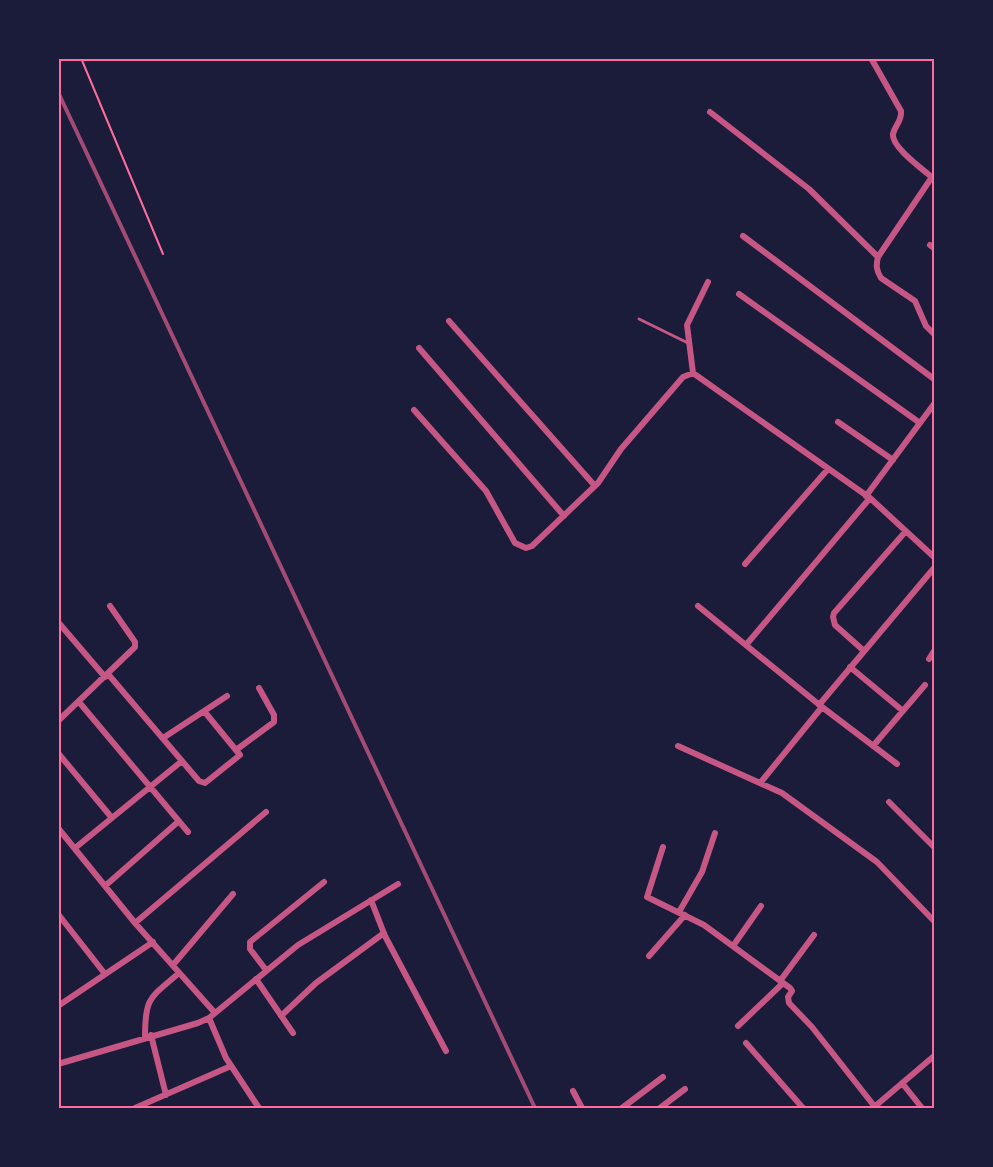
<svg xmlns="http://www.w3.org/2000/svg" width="993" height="1167" viewBox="0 0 993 1167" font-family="'Source Sans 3',sans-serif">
<rect width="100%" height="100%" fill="#1b1b3a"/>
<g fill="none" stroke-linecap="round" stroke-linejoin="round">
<path stroke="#ff6b9d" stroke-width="2" d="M81,58l82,196"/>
<path stroke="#c65784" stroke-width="3" d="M639,319l49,24"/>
<path stroke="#c65784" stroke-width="6" d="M871,58l30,53c1,10 -6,14 -8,23 -2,13 31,36 41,45
M710,112l99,77 69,68
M932,177l-54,80c-2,8 -2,13 3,21l34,23 11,25 8,8
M743,236l191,143
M930,245l4,3
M739,294l181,129
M449,321l146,165
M419,348l145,168
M693,373l-6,-48 21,-43
M414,410l72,81 29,52 11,5 6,-2 66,-63 23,-34 62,-72 10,-4 177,125 64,59
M838,422l55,38
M866,496l68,-92
M745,564l83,-95
M698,606l124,101 75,57
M58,622l47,55
M746,645l124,-147
M864,651l-29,-26 -2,-8 1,-4 72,-82
M929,659l5,-8
M850,667l53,44
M108,674l91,107 6,2 35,-28 -36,-44
M79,702l109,130
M819,705l115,-137
M58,721l77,-74v-5l-25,-36
M163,738l64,-42
M678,746l104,47 95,69 57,59
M873,746l52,-61
M236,750l38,-28v-7l-15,-27
M58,753l54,65
M761,782l61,-75
M889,802l45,45
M58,828l77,95 80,90
M663,847l-16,50 57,28 86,63 2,3 -4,6 1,6 23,24 63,80
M75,848l107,-87
M105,886l74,-65
M371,900l14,36 61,115
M679,912l23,-40 13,-39
M58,914l47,60
M135,923l131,-111
M733,946l28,-40
M649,956l36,-41
M173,965l60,-71
M266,970l-16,-21v-7l74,-60
M256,979l37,54
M780,981l34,-46
M58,1006l95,-64
M281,1016l35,-33 68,-50
M209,1018l17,40 33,50
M738,1026l45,-43
M151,1035l15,60
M145,1037c0,-40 5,-39 34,-64
M746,1043l57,65
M58,1064l140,-41 11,-5 89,-73 100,-61
M902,1083l20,25
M573,1091l9,17
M135,1108l96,-42
M622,1108l41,-31
M660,1108l25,-19
M873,1108l61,-52"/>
<path stroke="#a44b75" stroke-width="4" d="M58,92l477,1016"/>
</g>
<rect width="993" height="1167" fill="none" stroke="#1b1b3a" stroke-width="120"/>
<rect x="60" y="60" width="873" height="1047" fill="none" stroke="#ff6b9d" stroke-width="2"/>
</svg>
